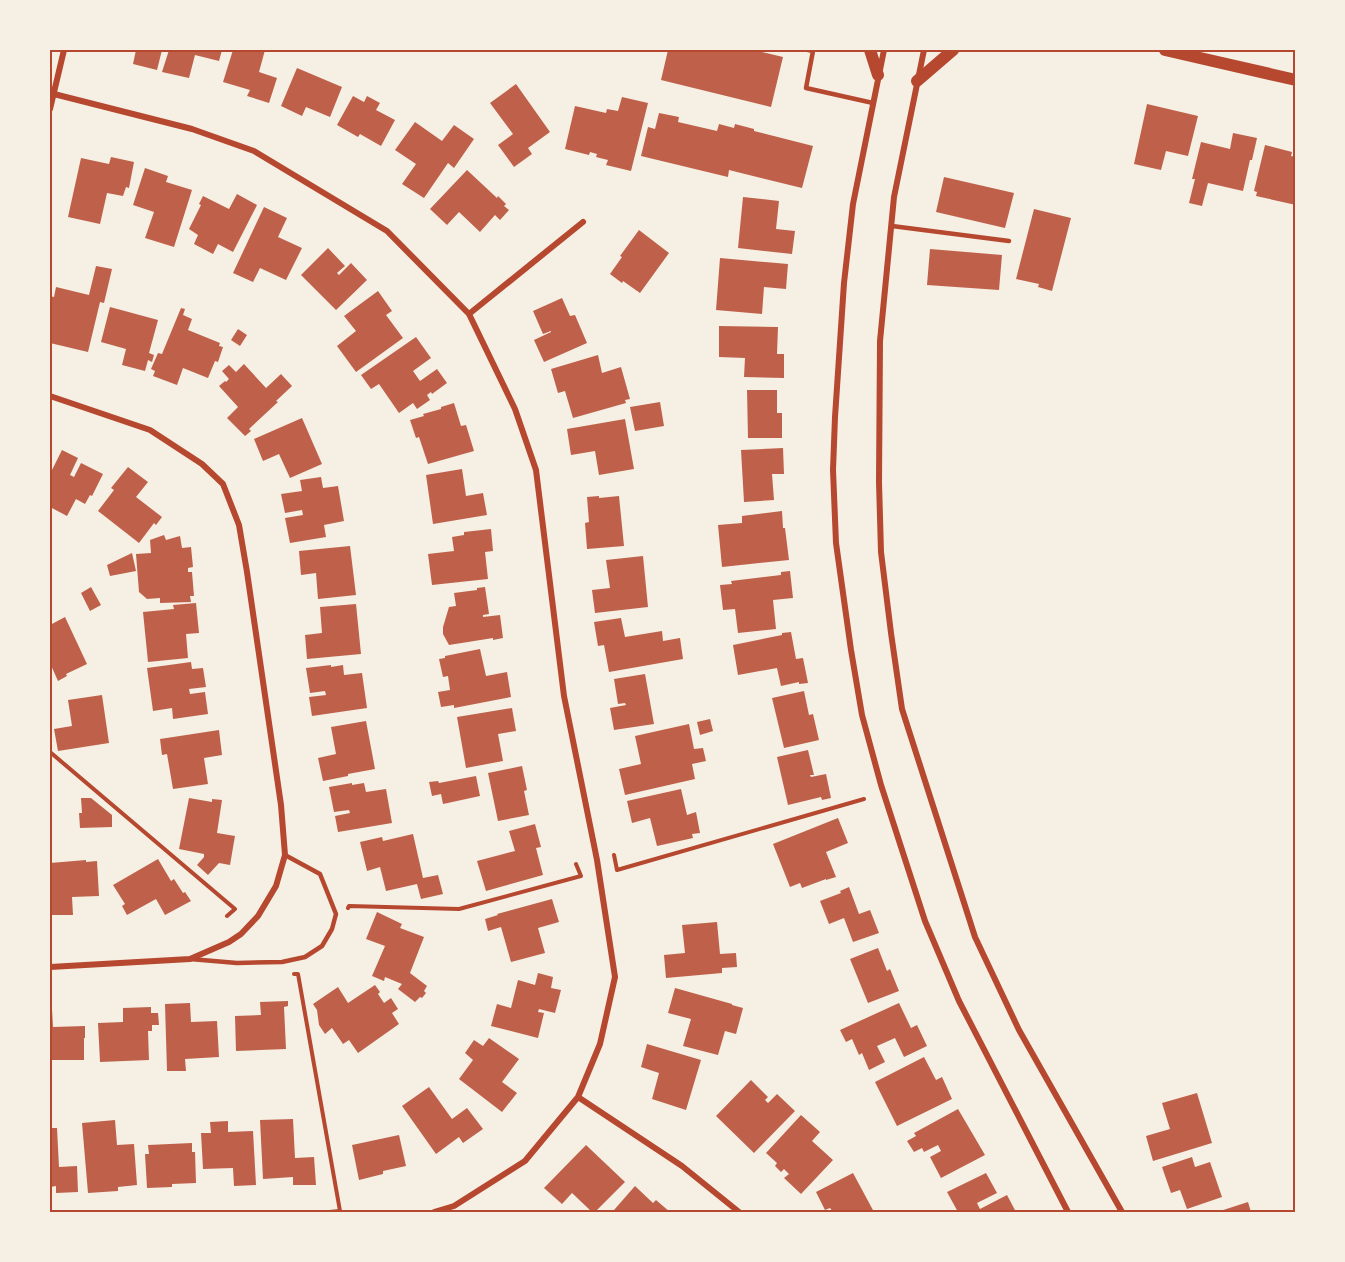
<svg xmlns="http://www.w3.org/2000/svg" width="1345" height="1262" viewBox="0 0 1345 1262" font-family="Roboto,sans-serif">
<rect width="100%" height="100%" fill="#f6efe4"/>
<path fill="#bf614a" d="M136,50h26l-5,20 -24,-6z
M169,50h53l-3,11 -24,-6 -6,23 -27,-6z
M233,50h32l-6,22 18,6 -8,25 -22,-7 3,-6 -27,-8z
M668,50h55l10,2 1,-2h19l30,7 -12,50 -110,-27z
M297,68l45,19 -12,30 -24,-10 -4,9 -21,-10z
M516,84l34,48 -22,16 4,6 -18,13 -16,-22 15,-11 -23,-31z
M353,96l11,6 3,-6 13,7 -4,7 19,10 -14,26 -21,-12 -2,3 -21,-12z
M622,97l26,6 -17,68 -25,-6 2,-5 -12,-3 1,-3 -7,-2 -1,3 -24,-6 10,-43 31,7 1,-4 11,2z
M1147,104l51,12 -10,40 -22,-5 -5,19 -27,-6z
M659,113l20,4 -1,5 39,9 2,-7 15,4 1,-4 19,5v2l59,15 -11,42 -73,-18 -1,7 -87,-21 7,-29 7,2z
M415,122l27,19 12,-16 20,14 -20,29 -6,-5 -24,35 -22,-14 14,-20 -21,-14z
M1233,133l24,5 -5,22h-2l-7,31 -35,-8 -6,23 -13,-3 6,-24h-3l9,-37 29,7z
M1265,145l27,7 -1,4 5,1v48l-40,-9 1,-4 -3,-1z
M111,157l23,5 -5,26 -3,-1 -3,9 -16,-3 -7,31 -32,-7 13,-59 28,6z
M145,168l23,8 -2,6 26,8 -18,57 -29,-9 9,-26 -21,-7z
M467,170l30,28 1,-2 8,8 -2,2 5,4 -9,10 -5,-5 -15,17 -21,-20 -12,13 -17,-16z
M944,177l70,16 -9,35 -69,-16z
M237,194l20,11 -24,47 -15,-8 -5,10 -19,-10 4,-9 -9,-6 12,-24 -2,-1 4,-8 26,13z
M743,197l36,4 -3,28 19,2 -3,23 -54,-6z
M264,207l23,11 -9,19 24,11 -16,32 -26,-12 -7,14 -20,-9z
M1034,209l37,9 -19,73 -14,-4 1,-3 -23,-5z
M639,230l30,23 -29,40 -17,-12 -1,2 -12,-9 12,-17 -2,-1z
M328,248l17,18 -8,7 2,2 12,-12 16,17 -31,30 -35,-35z
M930,249l72,6 -3,35 -72,-5z
M720,258l68,6 -2,25 -22,-2 -2,27 -46,-4z
M96,266l16,3 -8,34 -4,-1 -12,50 -38,-9v-47l4,1 2,-10 33,8z
M378,291l14,20 -6,4 17,23 -47,34 -19,-26 19,-15 -12,-15z
M562,298l8,18 5,-1 12,28 -43,19 -10,-22 17,-8v-1l-8,3 -10,-23z
M110,307l48,13 -9,33 5,2 -2,7 -4,-2 -3,11 -23,-6 4,-16 -25,-7z
M181,308l4,1 -2,6 9,4 -4,11 32,13 -1,3 4,1 -5,15 -3,-1 -7,17 -25,-10 -6,17 -24,-9 2,-5 -4,-2 7,-16 4,1z
M719,326l59,1 -1,27h7v24l-40,-1 1,-19 -26,-1z
M238,329l9,6 -7,11 -9,-6z
M416,337l15,21 -18,13 7,10 17,-12 10,14 -15,11 -1,-2 -4,3 3,5 -13,9 -4,-6 -14,10 -20,-29 -8,5 -10,-14z
M598,355l4,18 19,-6 9,32 -5,1 1,3 -53,15 -8,-27 -7,2 -7,-24z
M244,364l22,24 15,-14 11,12 -16,15 2,1 -29,27 2,2 -6,5 -18,-18 11,-11 -19,-21 6,-5 1,1 3,-3 -7,-8 7,-6 7,7z
M747,390h30v23h5v25h-34z
M660,402l4,24 -29,5 -5,-24z
M454,403l7,23 5,-1 8,26 -46,13 -9,-27 -3,1 -6,-18 14,-4 -1,-2 18,-5v-2z
M302,418l20,46 -32,14 -11,-24 -16,7 -9,-22z
M625,419l9,50 -35,6 -4,-24 -24,4 -4,-26z
M783,448l1,26h-12l2,26 -30,2 -3,-52z
M62,450l16,8 -8,17 4,2 7,-14 22,11 -11,22 -2,-1 -5,9 -9,-5 -9,17 -17,-9v-33z
M128,467l20,15 -12,15 26,20 -6,8 -2,-2 -15,20 -41,-32 16,-21 -3,-2z
M462,469l4,27 17,-3 4,22 -54,9 -7,-49z
M321,477l2,11 15,-2 6,35 -20,4 2,12 -36,6 -5,-25 18,-3 -1,-5 -17,3 -4,-19 21,-3 -2,-11z
M599,496v2l20,-2 5,50 -37,3 -2,-26 4,-1 -2,-25z
M782,511l1,17h2l4,32 -67,7 -4,-42 24,-2v-7z
M491,529l2,22 -8,1 3,27 -56,6 -4,-31 26,-3 -2,-14 12,-2v-3z
M164,535l2,5 14,-4 2,12 9,-1 2,20 -5,1v4h4l2,24h-4l1,6 -31,1v-5l-13,1 -8,-7 -3,-38 15,-1 -1,-13z
M350,546l6,49 -38,4 -2,-26 -15,2 -2,-24z
M132,553l4,18 -26,5 -3,-11z
M643,556l5,51 -53,6 -3,-23 18,-2 -4,-28z
M790,571l3,27 -20,2 3,29 -38,4 -3,-24 -12,1 -3,-25 12,-1 -1,-3 50,-6v-3z
M91,587l10,18 -11,6 -9,-18z
M485,587l4,27 -6,1v2l17,-2 3,23 -10,2v-2l-44,7 -6,-11v-7l6,-20 7,-1 -2,-13 23,-3v-2z
M196,603l3,30 -13,1 2,24 -40,4 -5,-50 31,-3 -1,-4z
M356,604l5,50 -54,5 -2,-24 17,-2 -2,-26z
M65,617l22,47 -21,10 1,2 -9,5 -8,-18v-38z
M621,618l4,19 37,-6 1,10 17,-3 3,21 -74,13 -5,-27 -6,1 -4,-24z
M791,632l5,27 7,-1 5,25 -9,1v-2l-18,4 -4,-18 -39,7 -5,-30 49,-10v-2z
M480,649l6,27 21,-4 4,25 -57,11v-3l-13,2 -3,-15 12,-2 -2,-14 -5,1 -4,-18 6,-1v-2z
M191,662l1,7 11,-1 3,19 -17,2 1,5 15,-2 3,22 -35,5 -1,-11 -19,3 -6,-43z
M331,665v2l12,-2 1,10 18,-2 5,35 -55,8 -3,-19 17,-2 -1,-4 -15,2 -4,-25z
M645,674l9,50 -40,6 -4,-22 16,-3 -1,-2 -7,1 -4,-25z
M804,691l5,24 4,-1 6,26 -35,8 -12,-50z
M102,695l7,48 -51,8 -4,-22 18,-3 -4,-26z
M512,708l4,23 -18,3 5,27 -37,7 -9,-51z
M710,719l3,12 -13,4 -3,-13z
M366,721l9,48 -27,5v2l-25,5 -5,-23 18,-4 -5,-27z
M689,724l5,25 9,-1 3,13 -14,3 3,15 -70,16 -6,-26 22,-5 -6,-28z
M219,730l3,25 -18,3 4,26 -35,5 -6,-35 -5,1 -2,-16z
M808,750l6,25h-4l1,2 15,-3 5,24 -9,2 -1,-3 -33,8 -11,-48z
M522,766l5,24 -3,1 5,24 -31,6 -10,-48z
M476,776l4,20 -37,8 -2,-10 -9,2 -3,-14 9,-1 1,2z
M352,783v2l12,-2 2,9 20,-3 6,34 -54,9 -3,-16 15,-3 -1,-3 -15,2 -5,-25z
M681,789l6,26 9,-3 4,21 -8,1 1,4 -36,8 -7,-28 -18,5 -5,-22z
M81,798h10l21,17v12l-32,1 -1,-15h3z
M189,798l23,4v-3l10,1 -5,33 18,3 -5,29 -11,-2 -11,12 -11,-10 7,-8v-3l-25,-5z
M838,818l10,25 -22,9 10,25 -10,3v-1l-24,9 -2,-5 -10,4 -17,-43z
M535,824l6,23 -5,1 7,27 -57,16 -9,-30 38,-10 -6,-20z
M413,834l10,44 15,-3 5,19 -22,5 -4,-15 -31,7 -6,-24 -13,4 -7,-29 22,-5 1,4z
M158,859l13,22 3,-2 9,14 2,-1 6,9 -26,14 -9,-16 -29,16 -5,-9 3,-2 -12,-19z
M86,860v2l11,-1 2,35 -27,1 1,18h-23v-52z
M849,887l10,27 11,-4 9,23 -26,9 -9,-24 -15,6 -9,-23 21,-8 -1,-2z
M552,899l7,23 -21,6 7,25 -34,9 -10,-35 -13,4 -3,-12 13,-4 -1,-1z
M377,912l25,12 -2,4 24,9 -14,36 17,13 -3,5 2,2 -4,5 -2,-1 -5,5 -17,-13 4,-5 -17,-7 -1,4 -12,-5 13,-30 -19,-7z
M717,922l3,32 16,-1 1,14 -15,1v5l-56,5 -2,-23 21,-2 -3,-28z
M878,948l9,23 3,-2 9,22 -31,12 -18,-44z
M538,973l15,4 -2,11 10,2 -6,23 -16,-4 -1,3 6,1 -6,25 -47,-12 6,-22 14,4 7,-28 17,5z
M375,985l5,7 -2,2 6,9 7,-5 7,11 -6,4 7,11 -41,29 -9,-13 -6,4 -11,-16 -7,6 -6,-9 -2,-15 -4,-6 25,-17 10,16z
M675,988l57,16v1l11,3 -7,26 -11,-3 -7,24 -35,-9 8,-27 -23,-6z
M288,1001v5l-4,1 2,42 -50,2 -1,-35 26,-1 -1,-13z
M190,1003l1,19 26,-1 2,36 -34,2 1,12h-19l-2,-67z
M899,1003l12,25 6,-3 10,21 -23,11 -9,-19 -18,8 8,16 -16,8 -7,-17 -3,2 -7,-16 -6,3 -6,-12z
M151,1007v6h7l1,12h-7v6h-4l1,29 -49,2 -2,-39 25,-1v-14z
M50,1009h2l1,18 32,-1v12h-1v22h-34z
M489,1038l30,21 -17,23 15,11 -15,19 -43,-33 14,-19 -8,-7 9,-13 9,6z
M647,1044l54,16 -15,50 -34,-11 7,-26 -18,-6z
M924,1057l12,23 6,-3 10,22 -55,27 -22,-44z
M751,1080l17,17 -3,3 3,3 9,-9 18,17 -41,42 -38,-37z
M429,1087l23,32 15,-11 16,21 -20,14 -4,-6 -23,17 -34,-48z
M1197,1093l15,50 -59,18 -7,-25 24,-7 -8,-26z
M958,1109l27,46 -44,23 -11,-21 11,-6 -3,-6 -14,7 -2,-4 -8,4 -7,-11 9,-5 -2,-3z
M801,1115l19,17 -8,9 21,19 -32,34 -17,-16 5,-4 -5,-5 -3,3 -6,-6 2,-3 -11,-10z
M293,1119l2,39 19,-1 2,28h-23v-8l-30,2 -3,-59z
M115,1120l2,25 17,-1 3,41 -19,2v4l-30,2 -6,-70z
M228,1121v11l25,-1 3,54 -22,1 -1,-18 -30,1 -2,-36h10l-1,-11z
M50,1128h7l2,39 18,-1 1,26 -22,1v-7l-6,1z
M399,1135l7,31 -23,5v3l-24,6 -7,-35z
M192,1143v9h3l1,31 -24,1v3l-25,1 -2,-34h4l-1,-9z
M586,1145l39,37 -30,30h-3l-20,-19 -10,11 -18,-16z
M1192,1157l3,10 15,-5 12,35 -35,12 -7,-19 -9,3 -9,-26z
M853,1173l21,39h-41l-3,-4 -5,2 -9,-18z
M986,1173l11,20 -20,10 3,6 27,-14 9,17h-58l-11,-20z
M635,1186l18,17 3,-3 14,12h-53l-3,-2z
M1248,1202l3,10h-34z"/>
<g fill="none" stroke-linecap="round" stroke-linejoin="round">
<path stroke="#b5482f" stroke-width="4" d="M50,752l185,157 -8,7
M614,855l3,15 247,-71
M348,908l1,-2 110,3 122,-33 -5,-12
M294,974h4l42,237 -11,1"/>
<path stroke="#b5482f" stroke-width="4.5" d="M808,50l5,1 -7,37 67,15
M892,226l117,15
M190,959l47,4 45,-1 23,-5 17,-11 10,-17 4,-15 -16,-40 -35,-19"/>
<path stroke="#b5482f" stroke-width="6" d="M884,50l-31,154 -9,79 -9,134 -2,53 3,73 15,107 11,65 19,70 44,136 34,80 109,211
M924,50l-30,147 -14,144 -1,141 2,70 10,81 11,76 73,228 44,93 103,182
M50,93l142,36 62,22 133,80 82,83 46,95 21,61 28,226 33,164 18,117 -15,67 -22,53 -53,64 -71,45 -20,6
M50,109l14,-59
M469,314l114,-92
M50,396l100,34 52,34 21,20 16,41 8,47 34,233 4,50 -9,31 -18,30 -17,18 -12,8 -39,17 -140,8
M578,1097l104,69 57,46"/>
<path stroke="#b5482f" stroke-width="12" d="M870,50l8,25
M1165,50l131,30
M917,81l36,-31"/>
</g>
<rect width="1345" height="1262" fill="none" stroke="#f6efe4" stroke-width="102"/>
<rect x="51" y="51" width="1243" height="1160" fill="none" stroke="#b5482f" stroke-width="2"/>
</svg>
